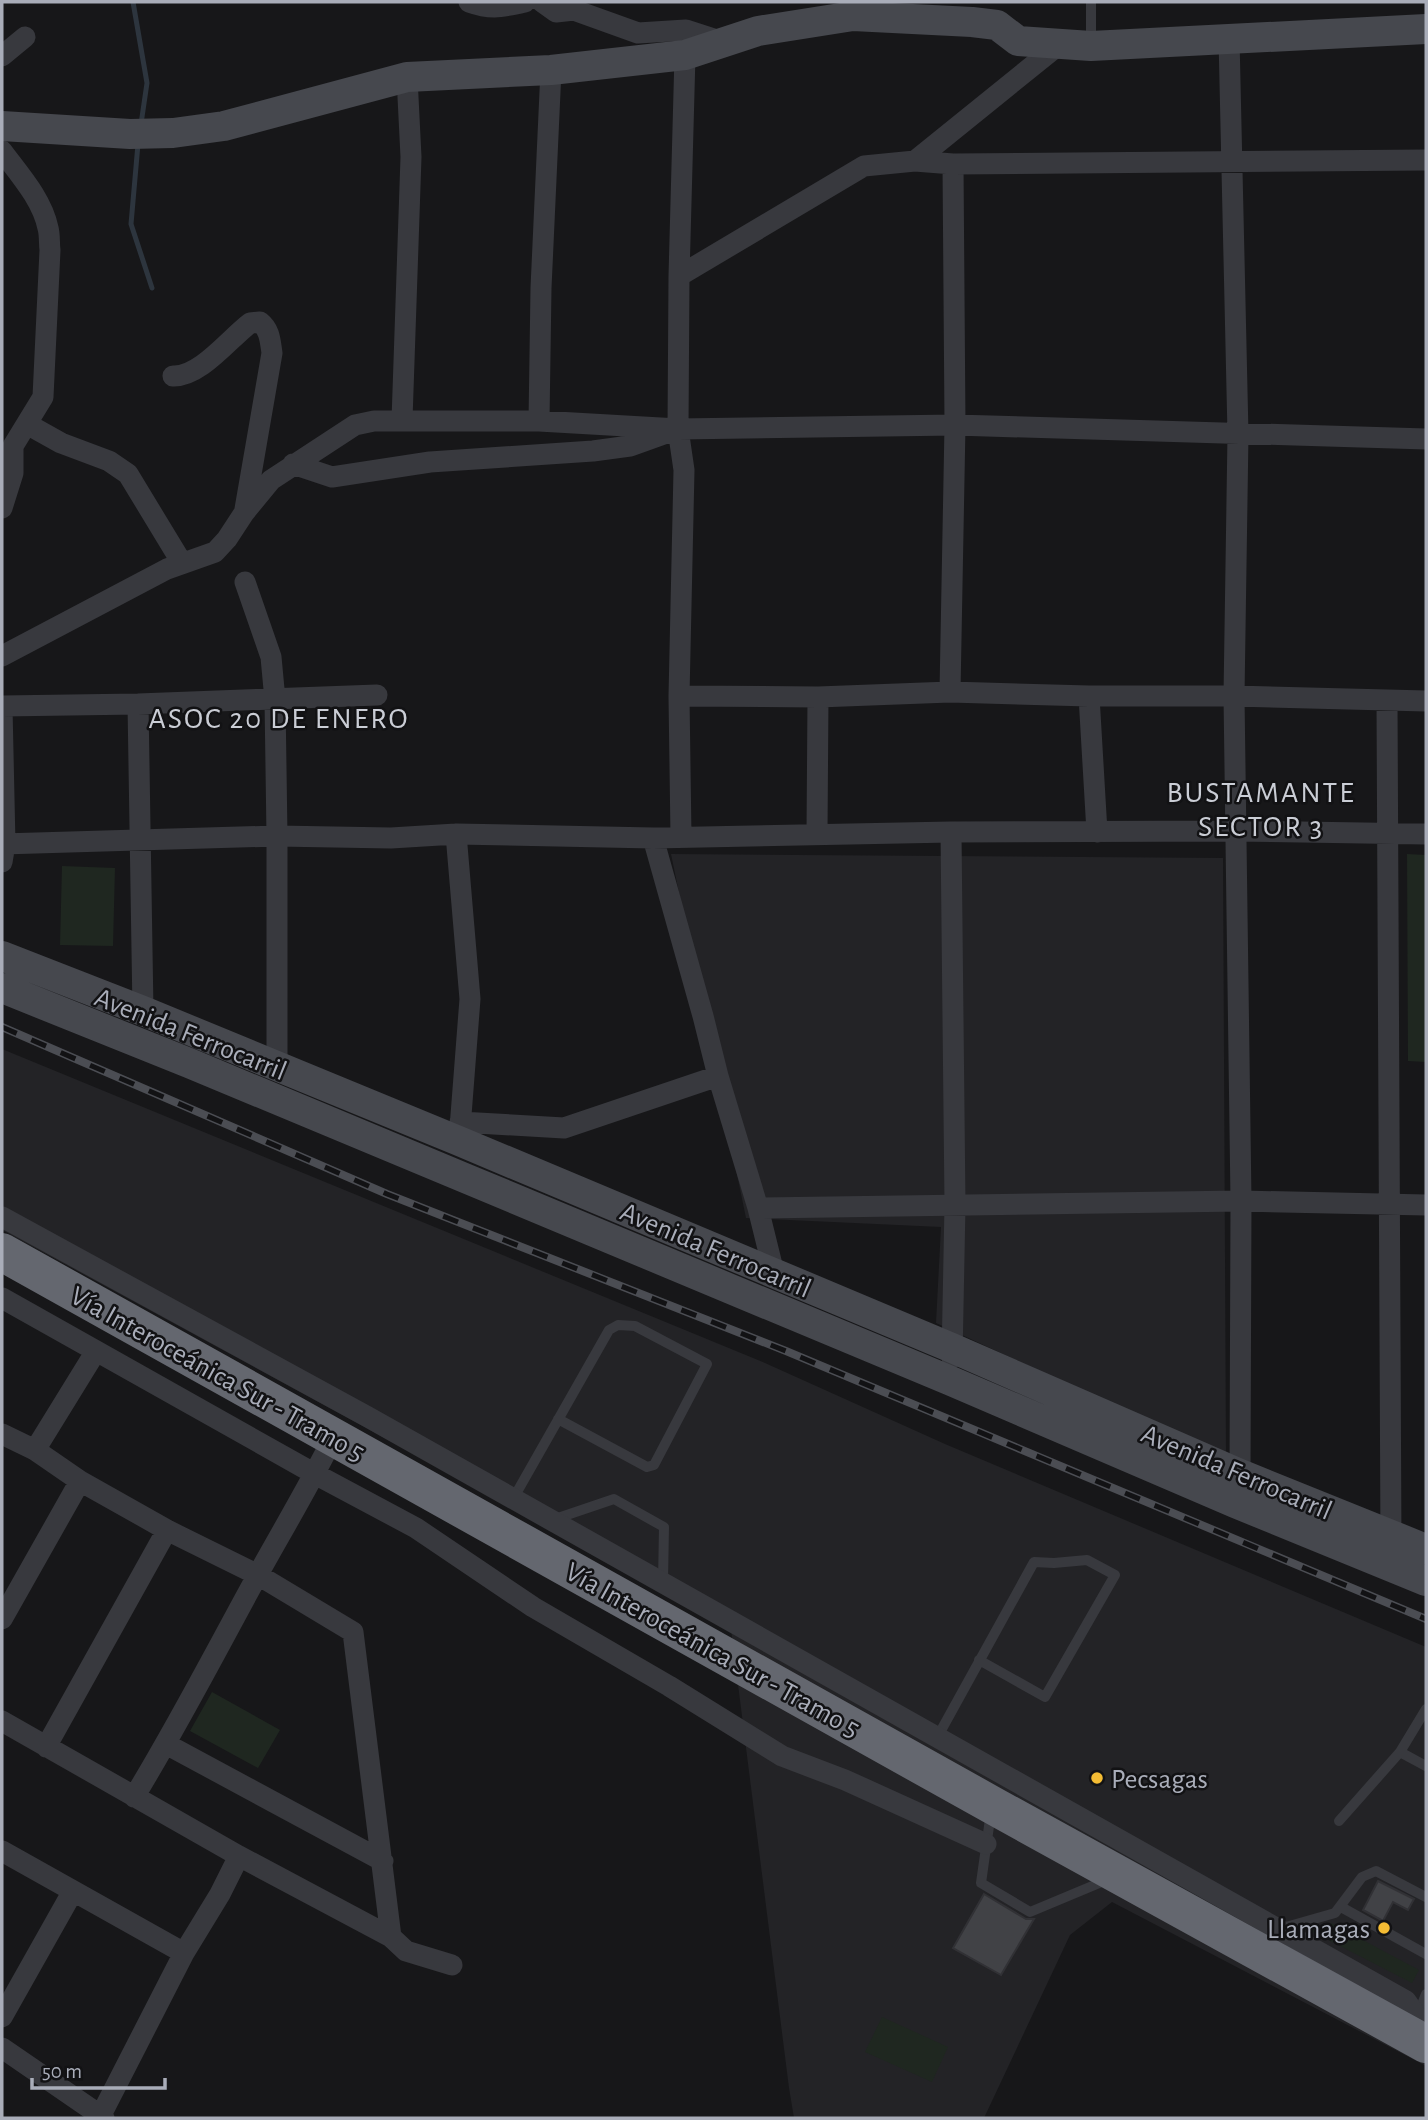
<svg xmlns="http://www.w3.org/2000/svg" width="1428" height="2120" viewBox="0 0 1428 2120" font-family="'Alegreya Sans',sans-serif">
<rect width="100%" height="100%" fill="#171719"/>
<path fill="#232326" d="M671,854l552,4 3,599 -290,-134 5,-96 -195,-9z
M2,1049l763,314 180,81 481,203v419l-314,-164 -42,33 -86,183h-190l-5,-30 -59,-467 -327,-173 -401,-218z"/>
<path fill="#1f2720" d="M1407,854l19,1v207l-18,-1z
M62,866l53,2 -2,78 -53,-1z
M212,1692l68,38 -22,38 -68,-37z
M1331,1923l88,47 -7,13 -103,-53z
M882,2017l66,30 -16,35 -67,-30z"/>
<g fill="none" stroke-linecap="round" stroke-linejoin="round">
<path stroke="#2d353e" stroke-width="5" d="M133,2l14,81 -6,41
M138,144l-7,80 21,64"/>
</g>
<path fill="#414246" stroke="#313135" stroke-width="2" d="M1378,1881l36,18 -6,11 -15,-8 -10,19 -20,-11z
M984,1894l42,25h8l-33,56 -48,-27z"/>
<g fill="none" stroke-linecap="round" stroke-linejoin="round">
<path stroke="#38393e" stroke-width="10" d="M1091,43v-41
M513,1499l96,-169 9,-5 17,1 72,38 -53,101 -7,2 -89,-48
M552,1520l62,-21 50,28 -1,54
M938,1736l96,-174 20,1 33,-3 28,15 -70,122 -66,-37
M1400,1752l26,14
M991,1812l-10,71 49,29 79,-33
M1339,1821l61,-69 26,-43
M1341,1907l85,47
M1279,1929l56,-16 27,-36 14,-6 50,26
M1417,2017l9,-23"/>
<path stroke="#38393e" stroke-width="21" d="M469,2c23,8 32,5 56,0
M542,2l14,10 18,-2 64,23 48,-3 37,12
M1229,38l9,396 -4,262 7,505 -1,273 -2,11
M2,56l23,-19
M2,151c17,23 40,48 46,77 2,7 1,15 2,22l-7,147 -30,49v27l-11,35
M915,161l146,-118
M679,276l185,-110 51,-5 38,3 473,-4
M173,376c27,1 56,-37 77,-53l10,-1c10,8 10,18 12,31l-27,156
M402,420l9,-263 -4,-80
M539,421l2,-133 10,-218
M27,424l34,19 48,18 19,13 54,89
M293,464l39,13 98,-15 163,-11 37,-5 39,-14
M245,582l26,75 4,43 2,136v232
M2,656l165,-87 48,-17 12,-13 17,-26 27,-33 84,-55 19,-4h165l139,8 277,-4 471,14
M950,692l5,-267 -2,-261
M679,696l139,1 132,-5 139,4h145l192,5
M1089,696l8,136
M1387,700l4,845
M138,704l5,307
M2,706l136,-2 239,-9
M951,832l4,373 -3,153
M456,834l14,165 -11,142
M817,834l1,-137
M681,837l-2,-141 5,-226 -6,-41 1,-153 6,-221
M653,838l50,178 15,60 40,132 16,65
M2,844l275,-8 114,2 65,-4 197,4 298,-6 284,-1 191,3
M2,862l3,-18 -3,-137
M460,1122l104,6 154,-52
M758,1208l483,-7 185,4
M2,1217l366,200 1038,584 11,16 1,22
M2,1298l313,176 101,54 117,79 136,79 113,70 63,24 141,64
M2,1434l33,16 45,31 87,49 91,45 95,57 38,305
M35,1450l61,-99
M2,1619l78,-138
M2,1721l237,135 152,81 15,14 46,14
M166,1744l217,117
M46,1747l121,-217
M134,1797c44,-72 82,-146 122,-219 26,-47 53,-92 77,-140
M2,1851l182,102
M2,2017l71,-126
M2,2048l102,70
M101,2115l83,-162 36,-59 19,-38"/>
<path stroke="#46484e" stroke-width="30" d="M2,126l128,8 43,-1 51,-7 183,-49 144,-7 134,-15 73,-24 95,-15 119,6 25,3 21,16 73,5 335,-17
M2,956l141,55 316,130 493,207 288,126 186,75
M2,988l187,75 283,118 479,200 284,122 191,78"/>
<path stroke="#64676f" stroke-width="38" d="M2,1252l990,553 434,239"/>
<g stroke="#4b4d53" stroke-width="8">
<path id="rail" d="M2,1027l385,167 399,157 640,268"/>
</g>
<use href="#rail" stroke="#121214" stroke-width="5" stroke-dasharray="16" stroke-linecap="butt"/>
</g>
<g fill="#f4bc34" stroke="#121214" stroke-width="2.5">
<circle cx="1097" cy="1778" r="7"/>
<circle cx="1384" cy="1928" r="7"/>
</g>
<g text-anchor="middle" stroke-width="5" stroke-linejoin="round" paint-order="stroke">
<g font-size="28" fill="#a9adb9" stroke="#121214">
<text transform="translate(191 1033) rotate(22)" y="10">Avenida Ferrocarril</text>
<text transform="translate(716 1249) rotate(23)" y="10">Avenida Ferrocarril</text>
<text transform="translate(218 1373) rotate(29)" y="10">Vía Interoceánica Sur - Tramo 5</text>
<text transform="translate(1237 1471) rotate(23)" y="10">Avenida Ferrocarril</text>
<text transform="translate(713 1649) rotate(29)" y="10">Vía Interoceánica Sur - Tramo 5</text>
</g>
<g font-size="28" fill="#a9adb9" stroke="#121214" text-anchor="start">
<text x="1111" y="1788">Pecsagas</text>
<text x="1370" y="1938" text-anchor="end">Llamagas</text>
</g>
<g font-size="30" letter-spacing="2" fill="#cacdd5" stroke="#121214">
<text x="279" y="728">ASOC 20 DE ENERO</text>
<text x="1261" y="802">BUSTAMANTE<tspan x="1261" dy="34">SECTOR 3</tspan></text>
</g>
</g>
<rect width="1428" height="2120" fill="none" stroke="#a9adb9" stroke-width="7"/>
<path d="M32 2078v10h133v-10" fill="none" stroke="#a9adb9" stroke-width="3.5"/>
<text x="42" y="2078" font-size="21" fill="#a9adb9" stroke="#121214" stroke-width="5" paint-order="stroke">50 m</text>
</svg>
